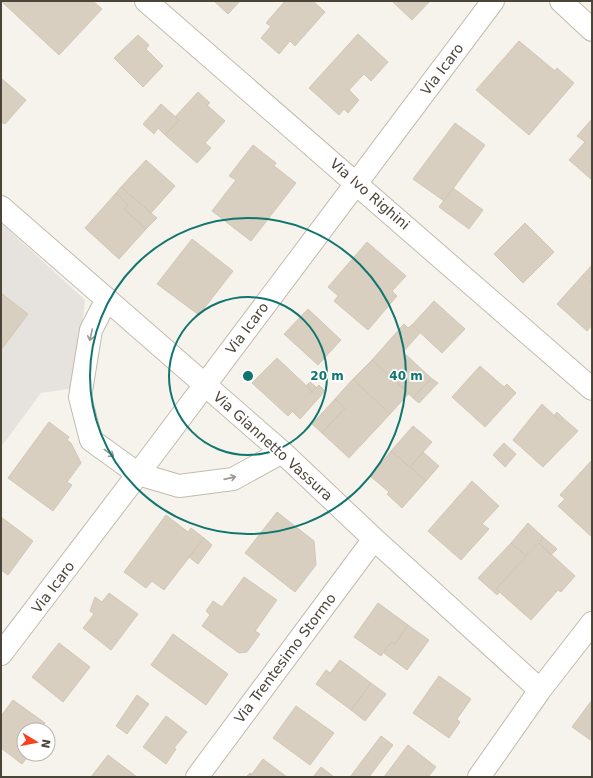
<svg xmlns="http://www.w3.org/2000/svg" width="593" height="778" viewBox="0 0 593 778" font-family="'DejaVu Sans',sans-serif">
<rect width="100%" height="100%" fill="#f6f3ec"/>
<path fill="#e6e2dd" d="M1,223l84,77 -10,88 -34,5 -40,54z"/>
<path fill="#d8cfc1" stroke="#d3c7b4" d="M1,1h92l9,8 -43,46z
M214,1h26l-12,13z
M285,1h28l12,11 -30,34 -5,-5 -11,13 -18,-16 10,-12 -5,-3z
M392,1h38l-18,19z
M358,34l30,28 -17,19 -7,-7 -15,16 10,10 -11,13 -4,-4 -5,6 -30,-27z
M138,35l11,10 -3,4 17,17 -20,21 -29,-29z
M519,41l36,30 2,-3 17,15 -45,52 -53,-45z
M1,78l25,22 -21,24 -4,-2z
M198,92l12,11 -3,2 18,16 -20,22 6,5 -14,15 -32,-28 14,-15 -4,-3z
M161,104l18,16 -14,15 -7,-7 -4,6 -11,-10z
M592,119v61l-23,-20 16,-18 -8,-6z
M455,123l30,22 -41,56 -31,-22z
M253,145l23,18 -2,3 22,17 -45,58 -39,-30 24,-31 -7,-4z
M146,160l29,26 -24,27 -30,-26z
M121,187l36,31 -11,11 -22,-20 4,-4 -12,-12z
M453,188l30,22 -14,19 -30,-22z
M116,193l12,12 -4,4 22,20 -27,30 -34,-31z
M525,223l29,29 -31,31 -29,-29z
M192,239l41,32 -34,44 -42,-31z
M367,242l39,34 -14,15 5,5 -29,34 -34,-29 4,-5 -10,-9z
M592,265v19l-9,-9z
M583,275l9,9v41l-5,6 -30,-27z
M1,293l27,21 -27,36z
M434,301l31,28 -23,24 -30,-28z
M308,309l33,31 -23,25 -34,-31z
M404,324l4,4 4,-3 8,8 -17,19 28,26 -18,20 -41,-38z
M277,358l35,33 -24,25 -36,-33z
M372,360l37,33 -19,21 -37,-35z
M480,366l24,21 3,-3 9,9 -31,34 -33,-30z
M431,378l7,5 -19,20 -6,-5z
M353,379l37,35 -41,44 -27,-25 23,-25 -10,-9z
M310,382l6,5 -4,5 -6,-6z
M319,385l6,6 -25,28 -7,-7z
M335,399l10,9 -23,25 -10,-9z
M542,404l18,17 3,-3 15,13 -35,36 -30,-27z
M557,412l6,6 -3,3 -6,-5z
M49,422l20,15 -2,3 4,3 10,20 -14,19 5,3 -19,26 -45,-33z
M413,426l19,16 -22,25 -19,-16z
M504,443l12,11 -11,13 -12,-12z
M391,451l35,30 -24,27 -15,-14 2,-2 -19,-16z
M423,452l16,14 -13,15 -16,-14z
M592,460v77l-34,-31 7,-7 -5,-4z
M472,481l27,25 -17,18 7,5 -28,31 -33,-29z
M277,512l37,29 2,24 -21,27 -50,-39z
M166,515l22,17 3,-4 13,10 -40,52 -12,-9 -6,7 -22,-16z
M1,517l32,24 -25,34 -7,-5z
M528,523l15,14 -17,19 -15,-13z
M543,537l14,12 -6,6 -12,-12z
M204,538l8,7 -14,19 -9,-7z
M511,543l15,13 -30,33 4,3 -3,3 -19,-17z
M539,543l36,33 -14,16 -3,-2 -27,30 -35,-31z
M244,577l33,23 -22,31 5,3 -13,18 -8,1 -37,-27 8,-11 -4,-4 7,-10 9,6z
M109,593l29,21 -27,36 -28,-22 11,-14 -4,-3 5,-14 7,5z
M378,603l30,22 -13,19 -4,-2 -10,14 -27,-19z
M408,625l21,15 -22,30 -23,-17 7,-11 4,2z
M173,634l55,40 -22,31 -55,-40z
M59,643l31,24 -27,35 -31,-25z
M340,660l31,23 -20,27 -35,-26 10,-14 4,3z
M439,676l32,23 -14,20 3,3 -11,16 -36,-25z
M371,683l15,11 -21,27 -14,-11z
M137,695l12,9 -22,30 -11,-8z
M13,700l32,23 -5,7h-16v24h6l-8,10 -21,-16v-32z
M592,700v41l-20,-14z
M296,706l38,27 -24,32 -37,-27z
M166,716l21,16 -13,16 2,1 -10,15 -23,-17z
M381,736l12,9 -24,32h-19z
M408,745l28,22 -8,10h-44z
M108,755l29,22h-46z
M263,759l24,18h-41l4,-4 2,1z
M321,767l13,10h-21z"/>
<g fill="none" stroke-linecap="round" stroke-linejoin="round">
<g stroke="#c2bbae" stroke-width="24">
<path id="minor" d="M146,1l446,388
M561,1l31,29
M1,207l281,245 92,87 166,151
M107,299l-16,31 -11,67 11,43 47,34 41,12 54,-7 49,-27
M1,654l137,-180 355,-473
M197,777l177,-238
M479,777l61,-87 52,-67"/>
</g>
<use href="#minor" stroke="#fff" stroke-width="22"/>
</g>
<defs><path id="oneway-shaft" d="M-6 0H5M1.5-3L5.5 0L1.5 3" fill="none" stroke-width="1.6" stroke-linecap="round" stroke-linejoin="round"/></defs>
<g stroke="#9c9892">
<use href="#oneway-shaft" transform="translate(91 335) rotate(102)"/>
<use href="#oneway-shaft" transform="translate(109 453) rotate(36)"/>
<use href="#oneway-shaft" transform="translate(230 478) rotate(-13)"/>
</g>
<g fill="none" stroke="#0f766e" stroke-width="2">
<circle cx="248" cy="376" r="79"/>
<circle cx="248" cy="376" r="158"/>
</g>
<g text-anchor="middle" stroke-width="3.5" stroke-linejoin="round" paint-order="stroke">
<g font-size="14" fill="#4b4439" stroke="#fff">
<text transform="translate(442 69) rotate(-53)" y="5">Via Icaro</text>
<text transform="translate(370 194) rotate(41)" y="5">Via Ivo Righini</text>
<text transform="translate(247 328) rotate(-53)" y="5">Via Icaro</text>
<text transform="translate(273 446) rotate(42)" y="5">Via Giannetto Vassura</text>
<text transform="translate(53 587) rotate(-53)" y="5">Via Icaro</text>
<text transform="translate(285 658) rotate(-53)" y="5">Via Trentesimo Stormo</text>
</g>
</g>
<circle cx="248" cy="376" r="6" fill="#0f766e" stroke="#fff" stroke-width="2"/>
<g font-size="12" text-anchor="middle" font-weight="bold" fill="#0f766e" stroke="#fff" stroke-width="3.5" stroke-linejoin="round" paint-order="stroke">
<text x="327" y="380">20 m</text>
<text x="406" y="380">40 m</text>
</g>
<rect width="593" height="778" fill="none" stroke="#4b4439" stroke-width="4"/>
<g transform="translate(36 742) rotate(100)"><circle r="19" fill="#ffffff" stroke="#b7b4b0"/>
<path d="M0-3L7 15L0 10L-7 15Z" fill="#fc3f1d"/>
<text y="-6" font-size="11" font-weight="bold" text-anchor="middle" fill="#4b4439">N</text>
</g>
</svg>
